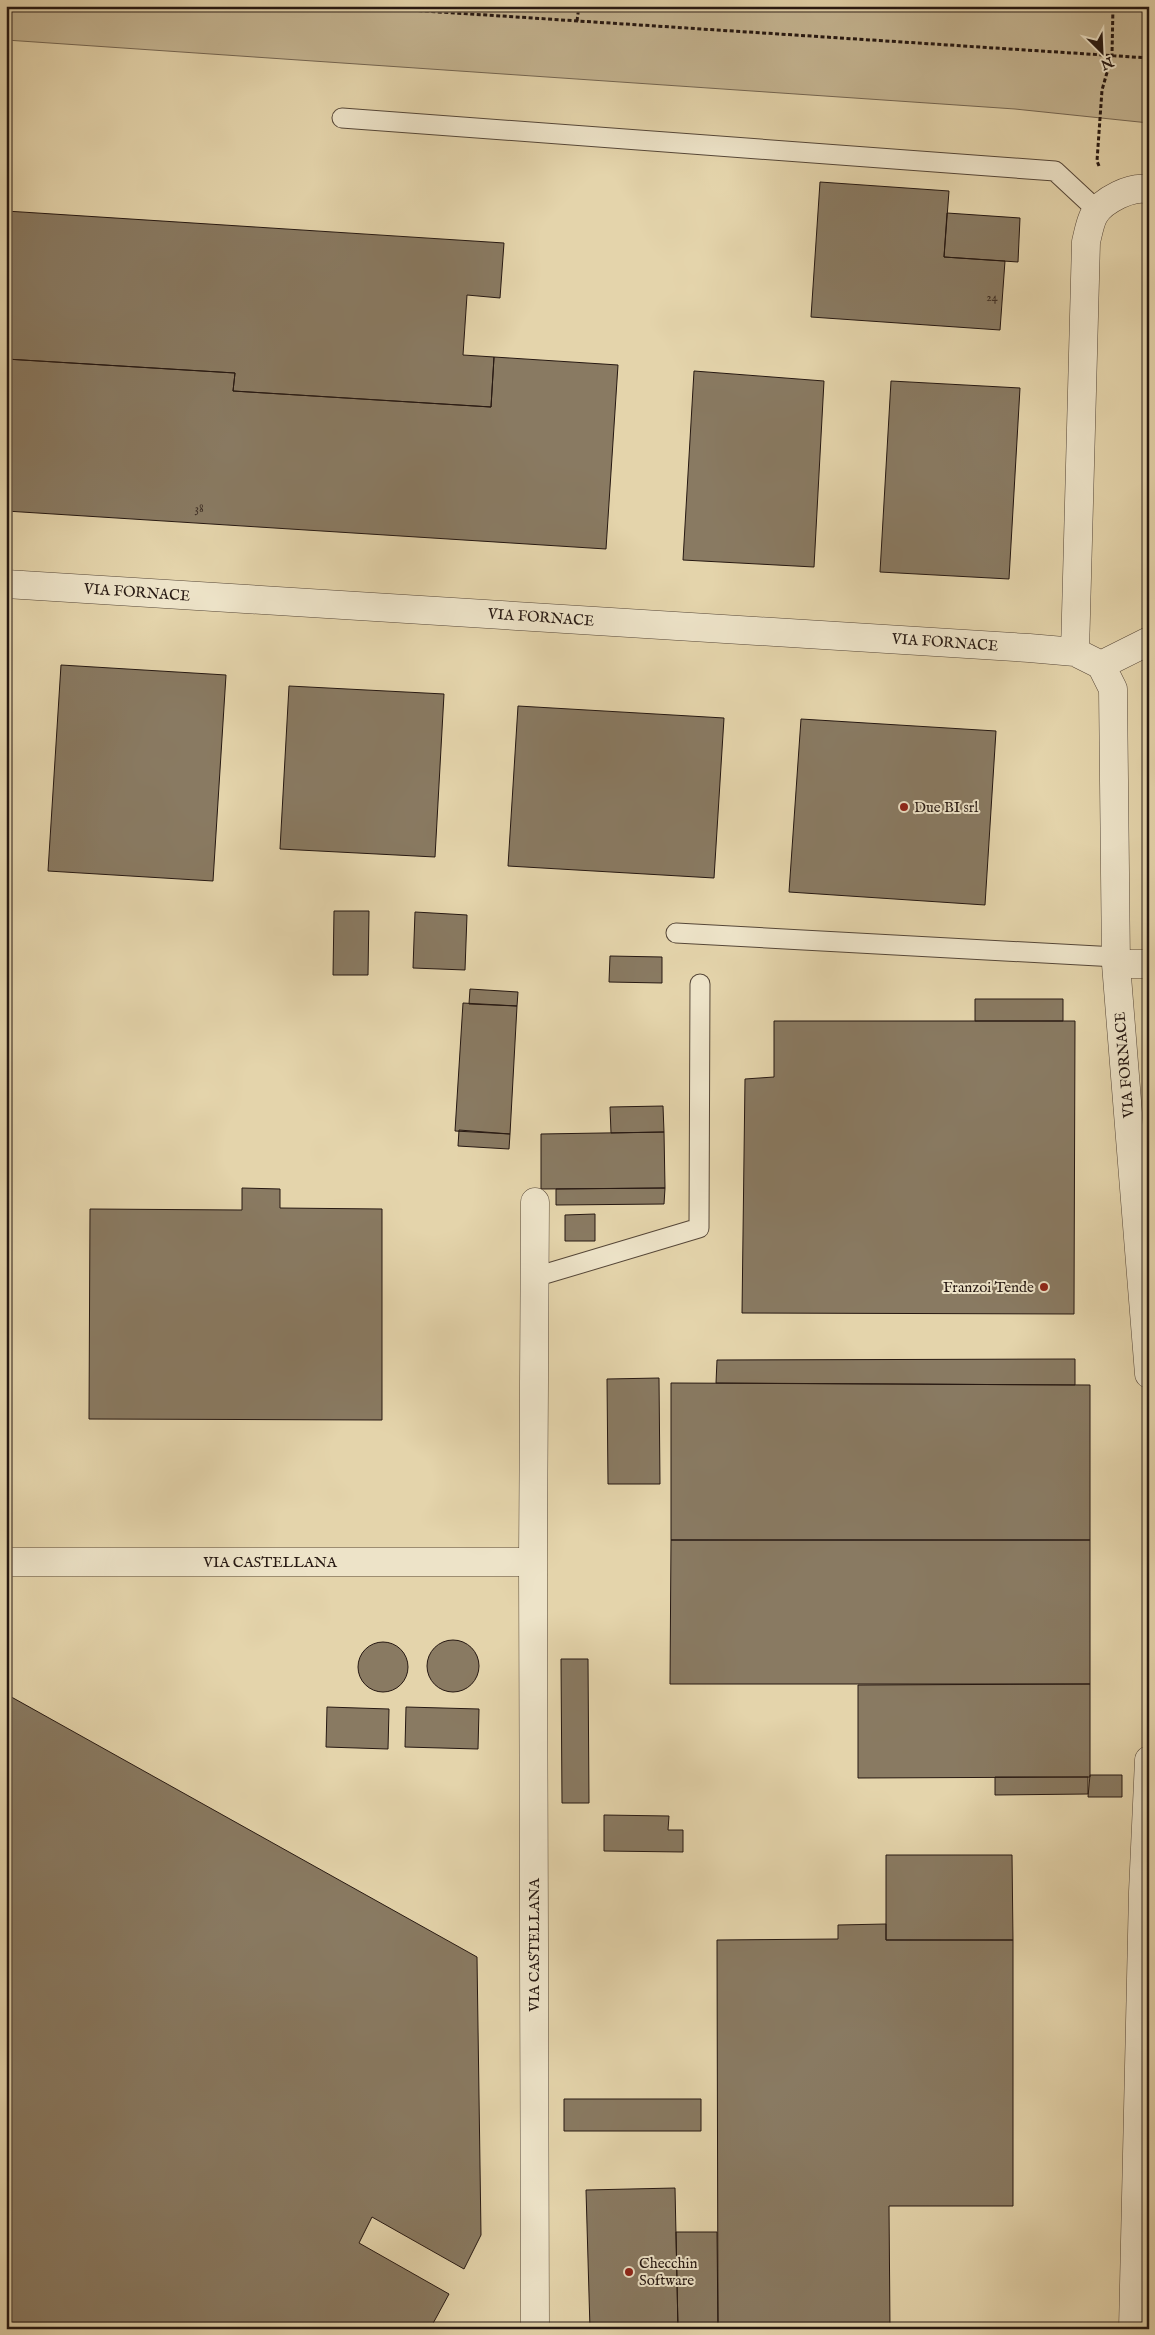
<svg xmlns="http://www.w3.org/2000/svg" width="1155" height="2335" viewBox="0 0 1155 2335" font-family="'IM FELL English',serif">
<rect width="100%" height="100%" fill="#e4d4ab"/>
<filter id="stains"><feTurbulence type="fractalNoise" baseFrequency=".004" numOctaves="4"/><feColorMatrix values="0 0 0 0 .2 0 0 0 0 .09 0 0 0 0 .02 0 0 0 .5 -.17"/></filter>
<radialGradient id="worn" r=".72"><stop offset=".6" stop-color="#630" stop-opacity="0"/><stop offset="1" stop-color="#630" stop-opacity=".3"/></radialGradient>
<path fill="#c4b491" stroke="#756652" d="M6,6h1143v117l-134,-14 -1009,-69z"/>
<path fill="#897a62" stroke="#261812" d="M820,182l129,9 -5,66 61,4 -5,69 -189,-13z
M6,211l498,32 -4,55 -33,-3 -4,60 31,2 -3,50 -258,-16 2,-18 -229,-14z
M947,213l73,5 -2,44 -74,-5z
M494,357l124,8 -12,184 -600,-38v-152l229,14 -2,18 258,16z
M694,371l130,10 -10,186 -131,-7z
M891,381l129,7 -11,191 -129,-7z
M61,665l165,10 -13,206 -165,-10z
M289,686l155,8 -9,163 -155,-8z
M518,706l206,12 -10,160 -206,-12z
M801,719l195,12 -11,174 -196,-13z
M334,911h35l-1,64h-35z
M415,912l52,3 -2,55 -52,-2z
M610,956l52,1v26l-53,-1z
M470,989l48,3 -1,14 -48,-2z
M975,999h88v22h-88z
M463,1003l54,3 -7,128 -55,-3z
M774,1021h301l-1,293 -332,-1 3,-234 29,-2z
M663,1106l1,26 -53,1 -1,-26z
M459,1130l51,4 -1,15 -51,-3z
M664,1132l1,56 -124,1v-55z
M242,1188l38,1v19l102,1v211l-293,-1 1,-210 152,1z
M665,1188l-1,16 -108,1v-16z
M595,1214v27h-30v-26z
M1075,1359v26l-359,-2 1,-23z
M659,1378l1,106h-52l-1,-105z
M671,1383l419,2v155h-419z
M671,1540h419v144h-420z
M427 1666a26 26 0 1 1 52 0a26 26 0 1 1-52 0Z
M358 1667a25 25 0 1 1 50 0a25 25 0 1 1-50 0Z
M561,1659h27l1,144h-27z
M1090,1684v93l-232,1v-93z
M6,1694l471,263 4,278 -17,34 -92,-52 -13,26 90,51 -19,35h-424z
M327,1707l62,2 -1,40 -62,-2z
M406,1707l73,2 -1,40 -73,-2z
M1090,1775h32v22h-34z
M995,1777h93v17l-93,1z
M604,1815l65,1 -1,14h15v22l-79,-1z
M886,1855h126l1,85h-127z
M886,1924v16h127v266h-124l1,123h-172l-1,-389 121,-1v-14z
M564,2099h137v32h-137z
M675,2188l3,141h-88l-4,-139z
M676,2232h41l1,97h-40z"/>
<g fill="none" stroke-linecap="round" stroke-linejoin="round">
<g stroke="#564738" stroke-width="21">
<path id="lane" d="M342,118l713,53 43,40
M676,933l440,24
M535,1277l164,-49 1,-244"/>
</g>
<g stroke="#564738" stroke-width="29">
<path id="street" d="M6,584l1023,64 46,4 26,13 12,24 3,275 33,410
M1075,652l11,-410c2,-8 4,-20 8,-27 8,-14 39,-31 55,-25
M1101,665l48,-24
M1116,964h33
M6,1562h527l2,767
M533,1562l2,-360
M1133,2329l10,-437 6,-132"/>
</g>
<path stroke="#261812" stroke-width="3" stroke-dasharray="4 2.5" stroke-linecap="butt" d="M347,6l802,52
M577,21l2,-15
M1099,166l-2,-5 5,-71 10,-35 1,-49"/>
<use href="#lane" stroke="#ede3c8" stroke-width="19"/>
<use href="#street" stroke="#ede3c8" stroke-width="28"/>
</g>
<g fill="#8f2418" stroke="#ede3c8" stroke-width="2">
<circle cx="904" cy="807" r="5"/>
<circle cx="1044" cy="1287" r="5"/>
<circle cx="629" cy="2272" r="5"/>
</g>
<g text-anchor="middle" stroke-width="4" stroke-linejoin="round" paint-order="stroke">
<g font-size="12" fill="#3f3026">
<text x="992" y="301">24</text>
<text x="199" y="512">38</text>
</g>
<g font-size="15" fill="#261812" stroke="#ede3c8">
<text transform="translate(137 592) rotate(4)" y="5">VIA FORNACE</text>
<text transform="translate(541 617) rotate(4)" y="5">VIA FORNACE</text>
<text transform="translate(945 642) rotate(4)" y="5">VIA FORNACE</text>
<text transform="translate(1124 1065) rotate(-95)" y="5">VIA FORNACE</text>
<text x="270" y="1567">VIA CASTELLANA</text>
<text transform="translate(534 1945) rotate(-90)" y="5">VIA CASTELLANA</text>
</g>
<g font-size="15" fill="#261812" stroke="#ede3c8" text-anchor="start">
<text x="914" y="812">Due BI srl</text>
<text x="1034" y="1292" text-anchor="end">Franzoi Tende</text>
<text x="639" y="2268">Checchin<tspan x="639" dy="17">Software</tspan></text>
</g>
</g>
<rect width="1155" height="2335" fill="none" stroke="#e4d4ab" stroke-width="25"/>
<rect x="8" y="8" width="1140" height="2320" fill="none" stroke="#261812" stroke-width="2.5"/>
<rect x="12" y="12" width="1130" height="2310" fill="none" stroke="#261812"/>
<g transform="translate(1102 52) rotate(156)" stroke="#ede3c8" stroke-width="4" paint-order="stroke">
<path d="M0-4L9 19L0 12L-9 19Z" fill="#261812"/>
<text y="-8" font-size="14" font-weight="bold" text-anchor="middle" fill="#261812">N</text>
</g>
<rect width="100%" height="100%" filter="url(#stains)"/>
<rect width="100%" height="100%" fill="url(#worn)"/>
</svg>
